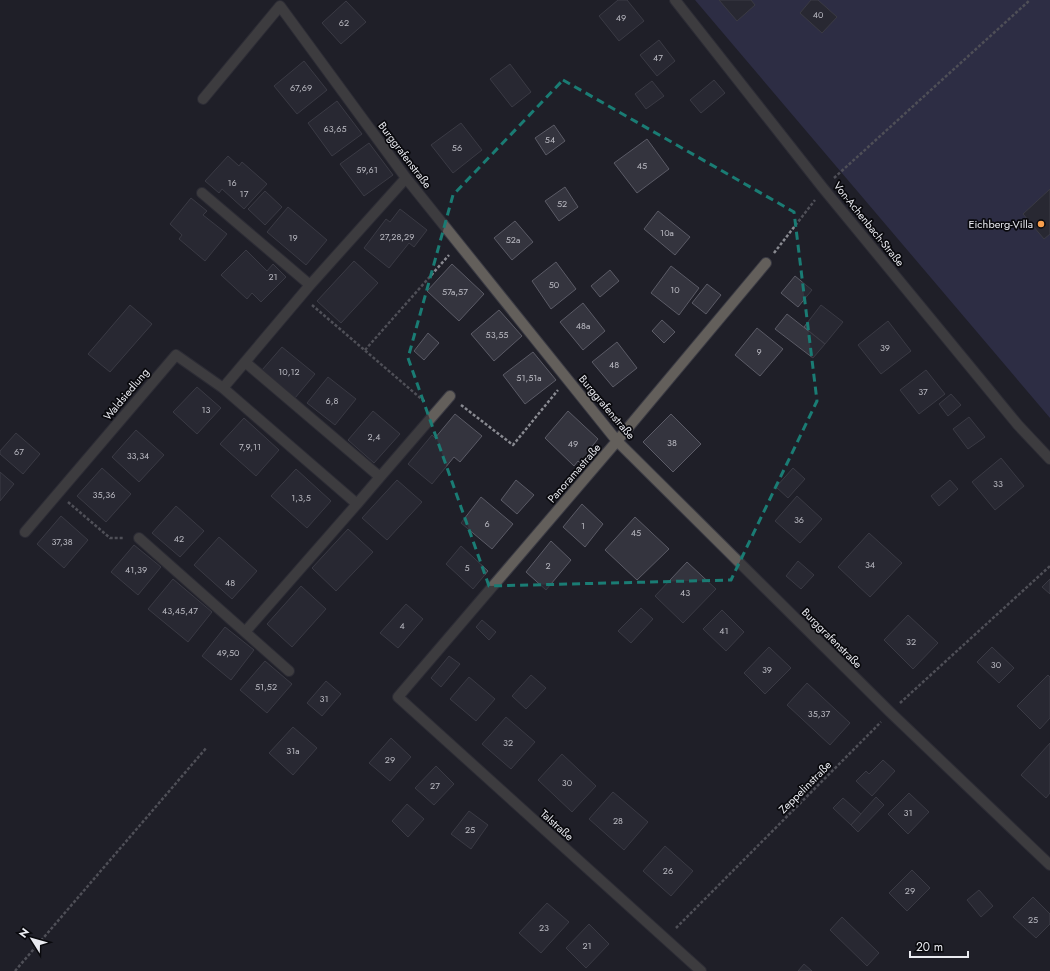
<svg xmlns="http://www.w3.org/2000/svg" width="1050" height="971" viewBox="0 0 1050 971" font-family="Jost,sans-serif">
<rect width="100%" height="100%" fill="#1f1f28"/>
<path fill="#3f3e67" d="M695,0h355v418z"/>
<path fill="#34343e" stroke="#5b5b66" d="M618,0h9l17,21 -25,20 -20,-25z
M719,0h32l4,5 -18,16z
M811,0h7l19,17 -15,16 -22,-20z
M346,1l20,21 -25,22 -19,-21z
M659,40l16,21 -18,15 -17,-21z
M304,61l23,29 -30,24 -23,-28z
M510,64l21,28 -19,15 -22,-28z
M714,80l11,13 -24,20 -11,-13z
M652,81l12,15 -18,13 -11,-15z
M337,101l25,33 -30,22 -24,-33z
M461,123l21,27 -29,23 -22,-28z
M554,125l11,16 -19,14 -11,-17z
M647,139l22,30 -32,24 -23,-30z
M369,143l24,32 -29,21 -24,-32z
M228,156l11,10 3,-4 25,22 -23,25 -22,-20 -3,4 -14,-12z
M565,187l13,20 -19,14 -14,-20z
M1050,189v45l-6,5 -21,-25z
M265,191l17,16 -17,18 -17,-16z
M191,198l16,13 -4,4 24,19 -22,27 -26,-22 3,-4 -12,-11z
M288,207l39,33 -21,25 -39,-33z
M400,209l27,21 -13,17 -5,-4 -20,25 -25,-20 22,-29 4,3z
M658,211l32,26 -15,18 -31,-26z
M515,221l18,21 -21,18 -18,-22z
M246,250l21,21 6,-7 13,13 -25,25 -9,-9 -5,6 -26,-24z
M354,261l24,22 -37,40 -24,-22z
M556,262l20,27 -25,20 -19,-28z
M452,264l32,30 -25,27 -32,-30z
M671,266l28,22 -20,27 -28,-22z
M610,270l9,11 -19,16 -9,-11z
M795,276l17,14 -14,17 -17,-14z
M707,284l14,11 -15,19 -14,-11z
M583,303l22,28 -22,19 -23,-28z
M130,305l22,19 -42,48 -22,-18z
M821,305l22,17 -18,22 -21,-17z
M499,310l23,26 -28,25 -23,-27z
M787,314l38,30 -12,14 -38,-29z
M662,320l13,12 -11,11 -12,-12z
M888,321l23,30 -30,23 -23,-29z
M757,328l26,21 -23,27 -25,-21z
M428,333l11,10 -15,17 -10,-9z
M617,342l20,26 -24,19 -21,-25z
M282,347l33,27 -20,24 -33,-28z
M533,352l23,28 -31,24 -22,-29z
M926,370l19,24 -26,20 -19,-24z
M328,377l28,22 -21,26 -28,-22z
M197,387l24,21 -24,26 -24,-22z
M951,394l10,11 -13,11 -9,-12z
M373,411l27,23 -26,29 -26,-23z
M568,411l30,28 -9,11 6,6 -11,11 -6,-6 -4,5 -29,-28z
M455,414l27,22 -22,26 -6,-5 -22,27 -24,-20 24,-29 3,3z
M671,414l30,30 -28,28 -30,-30z
M969,417l16,20 -17,12 -15,-20z
M244,418l35,32 -23,26 -36,-32z
M136,430l28,25 -25,27 -27,-25z
M16,433l24,21 -17,20 -23,-20v-3z
M1001,458l23,28 -29,24 -23,-28z
M102,468l29,26 -25,28 -29,-26z
M793,468l12,11 -17,19 -12,-11z
M296,469l35,32 -24,27 -36,-32z
M0,472l14,12 -14,17z
M397,480l25,22 -35,38 -25,-22z
M516,480l18,15 -17,19 -16,-14z
M950,480l8,9 -19,17 -8,-10z
M797,496l25,23 -22,24 -25,-22z
M481,497l32,27 -21,25 -31,-26z
M582,504l21,20 -18,23 -22,-20z
M176,506l28,25 -24,26 -28,-24z
M61,516l27,24 -24,28 -27,-24z
M635,517l34,32 -32,31 -32,-30z
M348,529l25,23 -37,39 -24,-23z
M869,533l33,30 -32,34 -32,-30z
M219,537l38,34 -25,28 -38,-34z
M551,541l20,19 -25,30 -20,-18z
M134,545l27,22 -23,28 -27,-23z
M461,546l27,25 -15,18 -27,-25z
M798,561l16,14 -13,14 -15,-13z
M687,562l29,27 -33,34 -28,-27z
M173,579l39,33 -24,30 -40,-33z
M1050,579v15l-8,-7z
M301,586l25,23 -34,38 -25,-23z
M406,604l17,15 -25,29 -18,-15z
M641,608l12,11 -22,24 -13,-12z
M722,610l22,22 -18,19 -23,-22z
M908,615l30,28 -25,26 -29,-29z
M482,620l14,12 -7,8 -13,-13z
M225,627l29,23 -23,30 -29,-24z
M769,647l22,21 -26,26 -21,-21z
M992,647l22,21 -15,15 -22,-21z
M449,656l11,8 -19,23 -10,-9z
M265,661l27,23 -25,29 -27,-23z
M531,675l15,13 -20,21 -14,-13z
M1048,675l2,2v41l-10,11 -23,-23z
M469,677l26,22 -19,22 -26,-22z
M326,681l15,13 -19,22 -15,-13z
M807,683l43,40 -20,22 -43,-40z
M506,717l29,25 -24,27 -29,-25z
M293,727l24,21 -24,27 -24,-22z
M391,738l20,19 -21,24 -21,-18z
M1050,743v50l-4,5 -25,-23z
M562,754l34,32 -24,26 -34,-32z
M883,760l12,11 -23,25 -16,-15 10,-10 3,3z
M436,766l18,18 -20,21 -19,-17z
M613,792l35,30 -24,28 -35,-31z
M909,793l20,19 -21,22 -20,-20z
M876,797l8,8 -26,27 -7,-7z
M843,798l18,16 -10,11 -18,-17z
M407,804l17,15 -16,18 -16,-16z
M469,811l19,14 -17,24 -20,-15z
M665,846l28,25 -22,25 -28,-25z
M912,870l18,18 -23,23 -18,-18z
M979,890l14,16 -12,11 -14,-17z
M1033,897l17,17v10l-14,14 -23,-21z
M547,903l22,19 -28,31 -22,-20z
M842,917l37,36 -12,13 -37,-36z
M589,924l20,20 -23,24 -20,-20z
M804,964l8,7h-14z"/>
<g fill="none" stroke-linecap="round" stroke-linejoin="round">
<g stroke="#3b3b44" stroke-width="12">
<path id="minor" d="M675,0l148,188 195,237 32,34
M203,99l77,-93 126,172 211,263 273,271 160,153
M202,193l108,92
M245,362l135,115 70,-81
M223,388l87,-103 96,-107
M357,504l23,-27
M25,532l151,-177 47,33 134,116 -112,128 -106,-94
M245,632l44,39
M701,971l-303,-274 219,-256 149,-178"/>
</g>
<path stroke="#898a91" stroke-width="2.5" stroke-dasharray="3 2" stroke-linecap="butt" d="M834,178l196,-178
M774,253l41,-53
M312,305l113,97
M365,350l84,-95
M461,405l52,40 45,-55
M68,502l42,36h14
M900,703l150,-137
M676,928l205,-206
M15,971l192,-224"/>
<use href="#minor" stroke="#635f5b" stroke-width="10"/>
</g>
<path d="M0 0H1050V971H0ZM563,80l231,132 23,189 -86,179 -242,6 -81,-228 45,-163z" fill="#1f1f28" fill-opacity=".55" fill-rule="evenodd"/>
<path fill="none" stroke="#1a7c74" stroke-width="3" stroke-dasharray="8 5" stroke-linejoin="round" d="M563,80l231,132 23,189 -86,179 -242,6 -81,-228 45,-163z"/>
<circle fill="#f99f4d" stroke="#09090d" stroke-width="1.5" cx="1041" cy="224" r="4"/>
<g text-anchor="middle" stroke-width="3.5" stroke-linejoin="round" paint-order="stroke">
<g font-size="9" fill="#bcbcc4">
<text x="818" y="18">40</text>
<text x="621" y="21">49</text>
<text x="344" y="26">62</text>
<text x="658" y="61">47</text>
<text x="301" y="91">67,69</text>
<text x="335" y="132">63,65</text>
<text x="550" y="143">54</text>
<text x="457" y="151">56</text>
<text x="642" y="169">45</text>
<text x="367" y="173">59,61</text>
<text x="232" y="186">16</text>
<text x="244" y="197">17</text>
<text x="562" y="207">52</text>
<text x="667" y="236">10a</text>
<text x="397" y="240">27,28,29</text>
<text x="293" y="241">19</text>
<text x="513" y="243">52a</text>
<text x="273" y="280">21</text>
<text x="554" y="288">50</text>
<text x="675" y="293">10</text>
<text x="455" y="295">57a,57</text>
<text x="583" y="329">48a</text>
<text x="497" y="338">53,55</text>
<text x="885" y="351">39</text>
<text x="759" y="355">9</text>
<text x="614" y="368">48</text>
<text x="289" y="375">10,12</text>
<text x="529" y="381">51,51a</text>
<text x="923" y="395">37</text>
<text x="332" y="404">6,8</text>
<text x="206" y="413">13</text>
<text x="374" y="440">2,4</text>
<text x="672" y="446">38</text>
<text x="573" y="447">49</text>
<text x="250" y="450">7,9,11</text>
<text x="19" y="455">67</text>
<text x="138" y="459">33,34</text>
<text x="998" y="487">33</text>
<text x="104" y="498">35,36</text>
<text x="301" y="501">1,3,5</text>
<text x="799" y="523">36</text>
<text x="487" y="527">6</text>
<text x="583" y="529">1</text>
<text x="636" y="536">45</text>
<text x="179" y="542">42</text>
<text x="62" y="545">37,38</text>
<text x="870" y="568">34</text>
<text x="548" y="569">2</text>
<text x="467" y="571">5</text>
<text x="136" y="573">41,39</text>
<text x="230" y="586">48</text>
<text x="685" y="596">43</text>
<text x="180" y="614">43,45,47</text>
<text x="402" y="629">4</text>
<text x="724" y="634">41</text>
<text x="911" y="645">32</text>
<text x="228" y="656">49,50</text>
<text x="996" y="668">30</text>
<text x="767" y="673">39</text>
<text x="266" y="690">51,52</text>
<text x="324" y="702">31</text>
<text x="819" y="717">35,37</text>
<text x="508" y="746">32</text>
<text x="293" y="754">31a</text>
<text x="390" y="763">29</text>
<text x="567" y="786">30</text>
<text x="435" y="789">27</text>
<text x="908" y="816">31</text>
<text x="618" y="824">28</text>
<text x="470" y="833">25</text>
<text x="668" y="874">26</text>
<text x="910" y="894">29</text>
<text x="1033" y="923">25</text>
<text x="544" y="931">23</text>
<text x="587" y="949">21</text>
</g>
<g font-size="11" fill="#e9eaf0" stroke="#09090d">
<text transform="translate(405 155) rotate(53)" y="4">Burggrafenstraße</text>
<text transform="translate(869 224) rotate(51)" y="4">Von-Achenbach-Straße</text>
<text transform="translate(126 394) rotate(-50)" y="4">Waldsiedlung</text>
<text transform="translate(607 407) rotate(50)" y="4">Burggrafenstraße</text>
<text transform="translate(574 473) rotate(-49)" y="4">Panoramastraße</text>
<text transform="translate(832 638) rotate(45)" y="4">Burggrafenstraße</text>
<text transform="translate(805 787) rotate(-45)" y="4">Zeppelinstraße</text>
<text transform="translate(557 825) rotate(42)" y="4">Talstraße</text>
</g>
<g font-size="11" fill="#e9eaf0" stroke="#09090d" text-anchor="end">
<text x="1033" y="228">Eichberg-Villa</text>
</g>
</g>
<g transform="translate(32 939) rotate(307)" stroke="#09090d" stroke-width="3" paint-order="stroke">
<path d="M0-3L7 15L0 10L-7 15Z" fill="#e9eaf0"/>
<text y="-6" font-size="11" font-weight="bold" text-anchor="middle" fill="#e9eaf0">N</text>
</g>
<path d="M910 951v6h58v-6" fill="none" stroke="#e9eaf0" stroke-width="2"/>
<text x="916" y="951" font-size="12" fill="#e9eaf0" stroke="#09090d" stroke-width="3" paint-order="stroke">20 m</text>
</svg>
